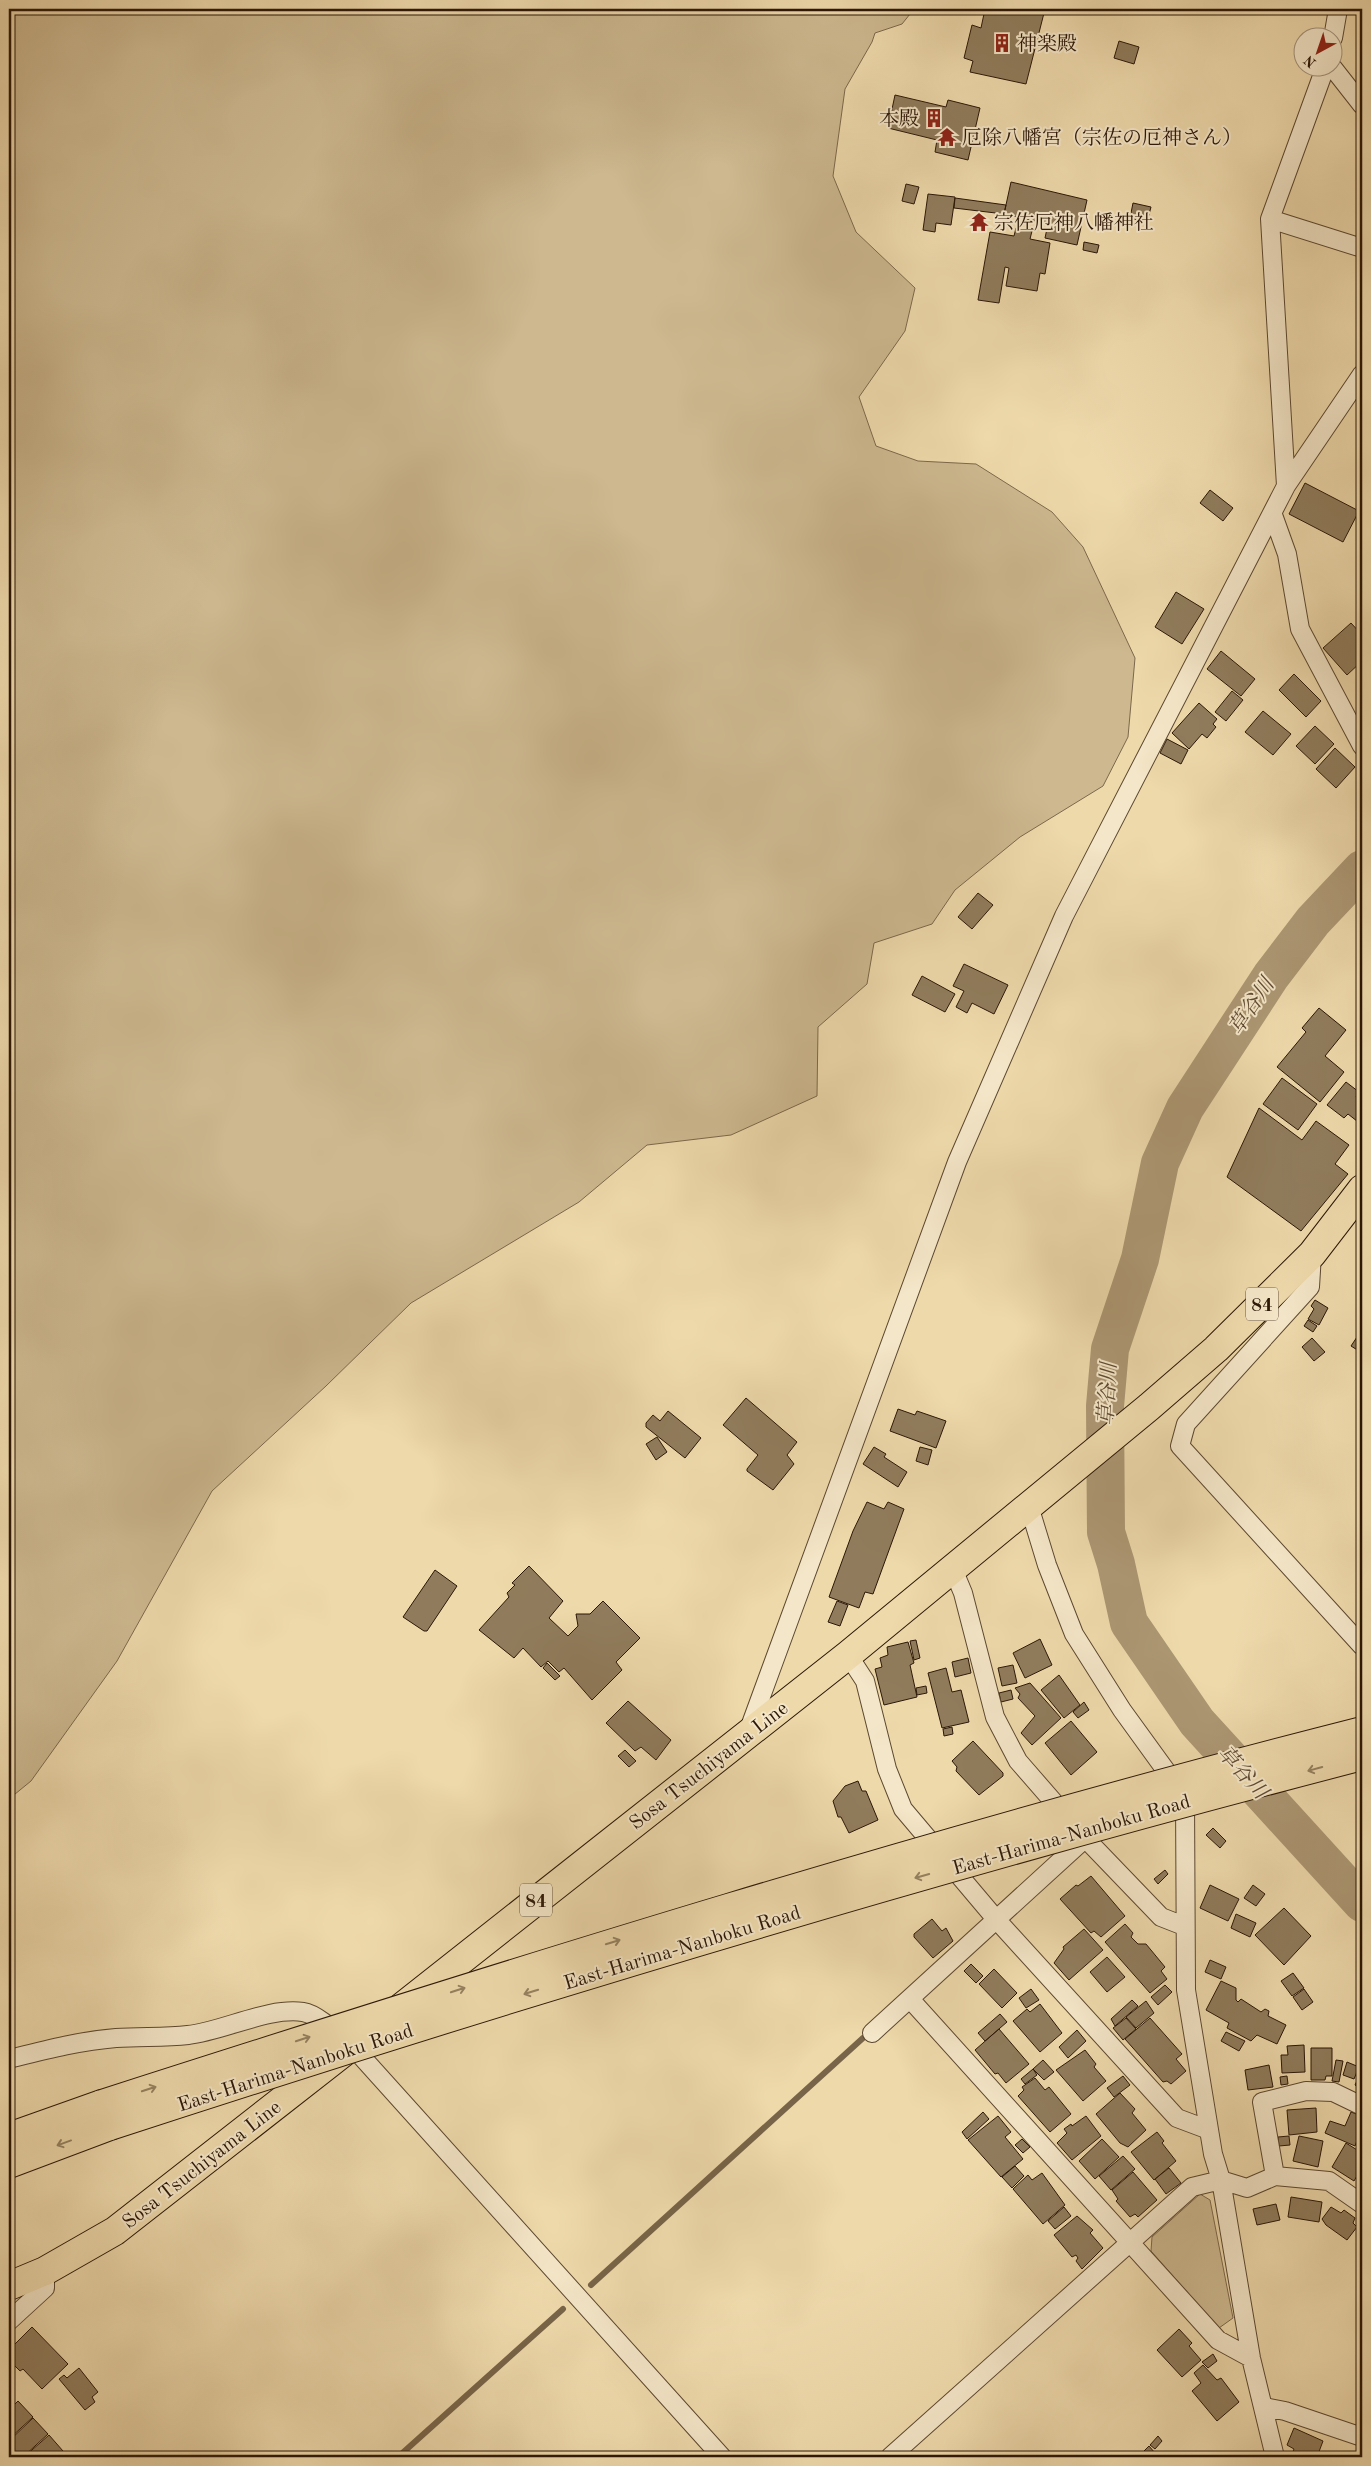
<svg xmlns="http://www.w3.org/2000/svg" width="1371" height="2466" viewBox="0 0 1371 2466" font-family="'Old Standard TT','Noto Serif JP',serif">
<rect width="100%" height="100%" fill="#eed9ab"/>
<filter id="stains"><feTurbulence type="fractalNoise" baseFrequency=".004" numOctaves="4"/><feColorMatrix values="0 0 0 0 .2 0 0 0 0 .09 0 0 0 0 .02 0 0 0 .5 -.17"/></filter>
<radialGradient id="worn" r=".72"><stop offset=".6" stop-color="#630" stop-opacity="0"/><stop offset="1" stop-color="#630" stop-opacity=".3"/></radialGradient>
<path fill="#cdb88f" stroke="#7c684b" d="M9,9h905l-12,15 -27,9 -3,9 -27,47 -12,87 23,56 59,56 -10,43 -46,66 17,49 42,15 58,3 76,48 31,35 52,111 -7,79 -25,49 -83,51 -65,53 -23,34 -58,19 -7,41 -49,43 -1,69 -86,39 -84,10 -68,57 -168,101 -85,83 -114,105 -95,170 -86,120 -22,18z
M1200,2194l10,6 23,118 -14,10 -68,-77 1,-14z"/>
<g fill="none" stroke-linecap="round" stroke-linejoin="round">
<path stroke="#786448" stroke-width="6" d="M591,2285l272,-247
M398,2457l165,-148"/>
<path stroke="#ac9773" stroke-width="38" d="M1362,869l-49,52 -42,55 -86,132 -25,55 -20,96 -30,90 -5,57 1,126 10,32 13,59 68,99 165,181"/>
</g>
<path fill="#907c5c" stroke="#2b1707" d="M985,9h39l20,4 -18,71 -56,-12 3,-11 -9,-3 8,-33 9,3z
M1119,41l20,6 -5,17 -20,-6z
M895,95l51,12 2,-7 32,8 -12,52 -33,-8 2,-12 -49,-12z
M1011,182l76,18 -10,45 -32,-7 3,-14 -44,-10z
M906,184l13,3 -5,17 -12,-3z
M928,194l27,3 -4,28 -15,-2 -1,9 -12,-2z
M955,198l51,7 -2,9 -50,-6z
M1133,203l18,4 -4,15 -17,-4z
M1016,228l16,3 -2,8 20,4 -5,31 -5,-1 -3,18 -31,-5 3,-18 -4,-1 -6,36 -21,-3 12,-68 24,4z
M1084,242l15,3 -2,8 -14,-3z
M1305,483l54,28 -16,31 -54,-28z
M1210,490l23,18 -10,13 -23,-18z
M1176,592l28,17 -22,35 -27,-17z
M1351,623l11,12v26l-15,14 -24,-27z
M1221,651l34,28 -14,17 -34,-27z
M1294,674l27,27 -15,16 -27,-27z
M1232,691l11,9 -17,21 -11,-9z
M1199,703l18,16 -4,5 3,3 -9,11 -5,-4 -13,15 -17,-16z
M1263,711l28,23 -18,21 -28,-23z
M1315,726l19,18 -19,20 -19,-18z
M1167,739l21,11 -7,14 -21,-11z
M1335,748l20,19 -19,21 -20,-19z
M978,893l15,12 -21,24 -14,-12z
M964,964l44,21 -14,29 -22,-11 -5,10 -11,-6 8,-16 -11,-5z
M922,976l33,18 -10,18 -33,-17z
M1319,1008l27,22 -21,26 19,16 -24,30 -43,-35 29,-35 -4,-4z
M1282,1078l35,26 -19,26 -35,-26z
M1346,1082l13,10 -3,5 6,5v23l-14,-11 -4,4 -17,-13z
M1259,1108l43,32 14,-19 33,24 -14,19 13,10 -47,57 -74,-54z
M1315,1300l13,8 -9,17 -11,-6 6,-10 -3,-3z
M1308,1320l9,6 -4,6 -9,-6z
M1359,1334l3,1v10l-3,6 -8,-5z
M1312,1338l13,14 -11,9 -12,-14z
M746,1398l51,44 -10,13 7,9 -21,26 -26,-19v-2l11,-14 -35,-30z
M898,1409l17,6 2,-4 29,10 -10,27 -46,-17z
M668,1411l33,27 -16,20 -39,-31v-4l7,-8 7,6z
M657,1437l10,15 -11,8 -10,-16z
M874,1447l12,7 -2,3 23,15 -9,15 -35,-23z
M920,1447l12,3 -4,15 -12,-4z
M867,1502l17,7 4,-7 16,7 -31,85 -8,-2 -6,16 -30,-11 24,-66z
M529,1566l34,35 -14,17 19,18 10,-10 -2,-12h14l13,-13 37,37 -24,24 6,8 -30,30 -28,-32 -5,4 -11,-11 -7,6 -18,-19 -9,10 -35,-28 30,-33 -2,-4 8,-8 -3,-2z
M435,1570l22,16 -30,45h-3l-21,-14z
M837,1601l11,4 -8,21 -12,-4z
M1040,1639l12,26 -27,13 -12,-25z
M916,1640l4,18 -6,2 -4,-19z
M908,1642l6,21 -4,2 7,32 -33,8 -9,-36 7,-2 -2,-9 8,-3 -1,-8z
M968,1658l3,15 -16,4 -3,-15z
M547,1663l13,13 -5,4 -12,-12z
M1013,1665l4,18 -15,3 -4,-18z
M946,1668l6,24 9,-2 8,32 -27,6 -14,-55z
M1059,1675l21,30 -16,13 -23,-28z
M1030,1683l31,35 -29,27 -11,-12 14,-17 -17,-18 2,-4 -5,-6z
M926,1686l1,7 -10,2 -1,-7z
M1011,1690l2,9 -12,3 -2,-9z
M628,1701l43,39 -15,20 -15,-13 -6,4 -29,-28z
M1084,1702l5,8 -11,8 -5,-6z
M1071,1721l26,31 -26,23 -26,-32z
M952,1727l1,7 -9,2 -1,-7z
M973,1741l30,32v3l-24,19 -23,-24 1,-4 -5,-6z
M625,1750l11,11 -7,6 -11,-11z
M858,1781l4,10h4l12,29 -29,13 -8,-16h-3l-5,-16 12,-15z
M1213,1828l13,13 -6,7 -14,-13z
M1165,1870l3,4 -10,10 -4,-5z
M1091,1876l34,40 -24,21 -7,-6 -3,2 -31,-34 16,-14 2,1z
M1210,1885l29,14 -11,22 -28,-13z
M1253,1885l12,9 -9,12 -12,-8z
M1284,1908l27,28 -27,29 -29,-30z
M1236,1914l20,9 -6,14 -19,-9z
M932,1919l10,12 4,-3 7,13 -20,17 -19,-21v-3z
M1125,1924l8,9 -2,4 7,7h8l19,23 -4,4 6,8 -17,14 -45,-51z
M1084,1929l19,21 -34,30 -15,-17 10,-14 -1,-2z
M1107,1957l18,20 -18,15 -17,-20z
M1210,1960l16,7 -5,12 -16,-7z
M971,1964l12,12 -7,7 -12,-12z
M994,1969l23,24 -15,15 -23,-24z
M1293,1973l11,15 -12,8 -11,-15z
M1221,1981l15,7v12l2,2 3,-3 20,13 4,-3 4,2 -1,5 18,9 -9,19 -20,-9 -6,6 -24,-13 2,-5 -23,-13z
M1165,1985l7,7 -14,13 -7,-8z
M1031,1989l8,11 -13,8 -7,-10z
M1304,1989l9,13 -11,8 -9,-13z
M1132,2000l6,6 -23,20 -4,-7z
M1146,2001l8,12 -18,15 -10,-11z
M1040,2004l22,29 -22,19 -27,-31 14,-12 3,3z
M1000,2014l7,8 -22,19 -7,-8z
M1126,2018l10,11 -13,11 -10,-12z
M1150,2018l32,36 -6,5 10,12 -15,13 -4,-3 -4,1 -38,-43z
M999,2029l30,35 -23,19 -8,-10 -3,1 -20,-24z
M1077,2030l9,11 -18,17 -9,-11z
M1226,2032l19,9 -6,10 -18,-10z
M1304,2045l1,27 -23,1 -1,-18h7l-1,-9z
M1311,2048h21v28h-6l-1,4h-14z
M1085,2050l11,14 -2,3 12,14 -23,20 -27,-31z
M1043,2060l11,12 -10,8 -11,-11z
M1336,2060l7,1 -4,21 -7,-1z
M1347,2062l12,5 -5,12 -11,-4z
M1269,2065l4,22 -25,3 -3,-20z
M1033,2069l4,6 -12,9 -4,-5z
M1362,2070v23l-1,-4 -6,-4z
M1123,2076l7,9 -16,12 -7,-9z
M1287,2076l1,8 -7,1 -1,-8z
M1035,2078l10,12 4,-3 22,27 -21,18 -32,-36 6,-6 -2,-3z
M1120,2093l15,16 -3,4 14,17 -18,17 -8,-4 -24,-29z
M1316,2108l1,24 -28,3 -2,-25z
M983,2112l6,7 -22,20 -5,-7z
M1351,2112l11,4v11l-7,19 -30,-13 5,-12 15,5z
M998,2116l13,16 -6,5 18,22 -22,18 -33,-37z
M1086,2116l15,20 -29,24 -15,-17 10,-10 -3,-4 7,-5 1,2z
M1157,2132l7,9 -2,2 14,18 -22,19 -23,-28z
M1289,2136l1,9 -11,1 -1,-9z
M1299,2136l24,5 -5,26 -25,-6z
M1022,2139l8,8 -7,6 -8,-8z
M1102,2139l17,18 -24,22 -16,-18z
M1346,2143l16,10v14l-8,14 -22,-14z
M1123,2156l12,13 -24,21 -12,-14z
M1015,2166l9,10 -12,12 -10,-11z
M1169,2168l12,15 -15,11 -11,-15z
M1133,2172l24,28 -19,17 -3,-3 -5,3 -14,-16 2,-2 -6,-9z
M1042,2173l23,32 -22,19 -30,-35 15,-14 4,5z
M1291,2197l31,5 -3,20 -31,-5z
M1276,2204l4,16 -23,5 -4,-16z
M1064,2207l7,9 -16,13 -7,-8z
M1331,2207l10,6 3,-3 11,8 -2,5 4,4 -10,13 -21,-15 -4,-6z
M1077,2216l16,14 -3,3 13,15 -21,21 -6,-8 2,-3 -2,-3 -4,2 -18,-22z
M32,2327l36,37 -26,25 -19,-20 -3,2 -10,-10 2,-2 -3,-4v-5z
M1179,2329l13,14 -3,3 12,14 -19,17 -25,-27z
M1213,2354l4,7 -9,7 -6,-6z
M1203,2365l14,15 4,-2 18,24 -22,19 -25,-30 9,-8 -7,-10z
M79,2368l19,24 -6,5 3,5 -10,8 -26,-31 5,-4 3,3z
M18,2401l15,16 -24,22v-29z
M33,2418l15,16 -25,23h-14v-16z
M1294,2428l29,13 -6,16h-17l-8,-3 2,-5 -7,-4z
M49,2435l14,16 -7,6h-32z
M1158,2436l4,5 -7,8 -5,-4z
M1149,2446l6,7 -4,4 -8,-5z"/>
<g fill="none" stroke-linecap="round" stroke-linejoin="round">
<g stroke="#5c4830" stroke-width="20">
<path id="minor" d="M1333,38l5,-29
M1333,68l29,37
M1270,219l92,29
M1286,486l-16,-267 55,-151
M1273,515l14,39 13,75 62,117
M1312,1254l-2,33 -124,137 -6,22 182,200
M1029,1506l18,59 27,69 48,76 63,87 1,193 27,164 8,26 30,178 24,99
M953,1569l10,24 32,124 23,44 67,77 76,79 23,9
M848,1655l17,26 22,88 16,40 92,109 182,200 32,12
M748,1732l209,-570 107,-246 222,-430 76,-112
M910,1999l308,341 33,18
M872,2033l219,-200
M9,2059c36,-9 70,-18 107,-21 24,-2 48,0 72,-3 36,-4 80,-28 115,-23 15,2 37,24 49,34l370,411
M1275,2176l-13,-74 44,-11 27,1 29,14
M9,2321l36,-33v-17
M1264,2407l21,4 77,26
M890,2457l302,-270 29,-7 26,8 28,-12 54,5 33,23"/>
</g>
<g stroke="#2b1707" stroke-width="30">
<path id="primary" d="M398,2010l450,-355 301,-248 67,-58 96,-95 50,-65
M9,2286l36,-15 70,-40 229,-179"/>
</g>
<g stroke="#2b1707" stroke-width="30">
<path id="motorway" d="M9,2137l93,-33
M9,2164l101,-38"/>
</g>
<use href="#minor" stroke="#f4e6c8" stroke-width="18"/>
<use href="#primary" stroke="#eed9ab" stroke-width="28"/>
<use href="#motorway" stroke="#eed9ab" stroke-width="28"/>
<g stroke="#2b1707" stroke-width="30" stroke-linecap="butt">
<path id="motorway-bridge" d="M102,2104c417,-134 835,-265 1260,-373
M110,2126c414,-135 831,-261 1252,-370"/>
</g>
<use href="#motorway-bridge" stroke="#eed9ab" stroke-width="28"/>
</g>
<defs><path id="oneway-shaft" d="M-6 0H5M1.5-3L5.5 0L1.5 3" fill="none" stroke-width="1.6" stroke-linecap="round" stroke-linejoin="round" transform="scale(1.25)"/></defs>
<g stroke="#968261">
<use href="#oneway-shaft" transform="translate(1315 1769) rotate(165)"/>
<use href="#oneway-shaft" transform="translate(922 1876) rotate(164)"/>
<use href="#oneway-shaft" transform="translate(613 1942) rotate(-17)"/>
<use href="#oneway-shaft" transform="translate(458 1990) rotate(-18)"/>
<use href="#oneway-shaft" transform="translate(531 1992) rotate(163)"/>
<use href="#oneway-shaft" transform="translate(303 2039) rotate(-18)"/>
<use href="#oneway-shaft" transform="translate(149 2089) rotate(-18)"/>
<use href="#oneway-shaft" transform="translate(64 2143) rotate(160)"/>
</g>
<defs>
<g id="building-bare" transform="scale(1.5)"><path d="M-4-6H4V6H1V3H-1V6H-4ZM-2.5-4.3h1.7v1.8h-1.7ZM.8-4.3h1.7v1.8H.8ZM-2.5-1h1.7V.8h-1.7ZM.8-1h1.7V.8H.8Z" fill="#8f2418" stroke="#f4e6c8" stroke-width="2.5" paint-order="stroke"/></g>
<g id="temple-bare" transform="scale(1.5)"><path d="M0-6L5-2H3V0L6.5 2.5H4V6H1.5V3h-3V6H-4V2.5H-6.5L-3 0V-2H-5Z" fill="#8f2418" stroke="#f4e6c8" stroke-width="2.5" paint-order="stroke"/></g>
</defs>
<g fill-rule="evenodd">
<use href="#building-bare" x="1002" y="43"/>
<use href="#building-bare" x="934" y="118"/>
<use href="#temple-bare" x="947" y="137"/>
<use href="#temple-bare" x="979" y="222"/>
</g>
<g text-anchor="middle" stroke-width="4" stroke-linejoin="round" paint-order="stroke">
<g fill="#f4e6c8" stroke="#675541" stroke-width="1">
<rect x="1246" y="1287.5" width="32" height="33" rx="4"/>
<rect x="520" y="1883.5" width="32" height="33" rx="4"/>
</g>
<g font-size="19" font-weight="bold" fill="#2b1707">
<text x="1262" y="1311">84</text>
<text x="536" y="1907">84</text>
</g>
<g font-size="20" fill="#2b1707" stroke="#f4e6c8" text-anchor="start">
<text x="1017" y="50">神楽殿</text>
<text x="919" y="125" text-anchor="end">本殿</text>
<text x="962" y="144">厄除八幡宮（宗佐の厄神さん）</text>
<text x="994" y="229">宗佐厄神八幡神社</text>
</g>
<g font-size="20" fill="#2b1707" stroke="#f4e6c8">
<text transform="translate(708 1765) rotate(-38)" y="7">Sosa Tsuchiyama Line</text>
<text transform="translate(1071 1834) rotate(-16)" y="7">East-Harima-Nanboku Road</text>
<text transform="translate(682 1947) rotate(-17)" y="7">East-Harima-Nanboku Road</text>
<text transform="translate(295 2067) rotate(-18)" y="7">East-Harima-Nanboku Road</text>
<text transform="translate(201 2164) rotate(-38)" y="7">Sosa Tsuchiyama Line</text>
</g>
<g font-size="21" font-style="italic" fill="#5f4a32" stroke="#f4e6c8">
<text transform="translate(1251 1006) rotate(-56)" y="7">草谷川</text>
<text transform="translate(1107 1394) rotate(-87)" y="7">草谷川</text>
<text transform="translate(1243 1772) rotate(48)" y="7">草谷川</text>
</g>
</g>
<rect width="1371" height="2466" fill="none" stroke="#eed9ab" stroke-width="30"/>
<rect x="10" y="10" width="1351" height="2446" fill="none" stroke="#2b1707" stroke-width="2.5"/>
<rect x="15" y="15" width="1341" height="2436" fill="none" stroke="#2b1707"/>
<g transform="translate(1318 52) rotate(220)"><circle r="24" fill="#f4e6c8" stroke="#a4937b"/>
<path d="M0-4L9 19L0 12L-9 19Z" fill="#8f2418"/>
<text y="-8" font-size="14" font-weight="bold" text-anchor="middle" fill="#2b1707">N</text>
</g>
<rect width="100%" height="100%" filter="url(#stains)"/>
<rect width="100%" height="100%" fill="url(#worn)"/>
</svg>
